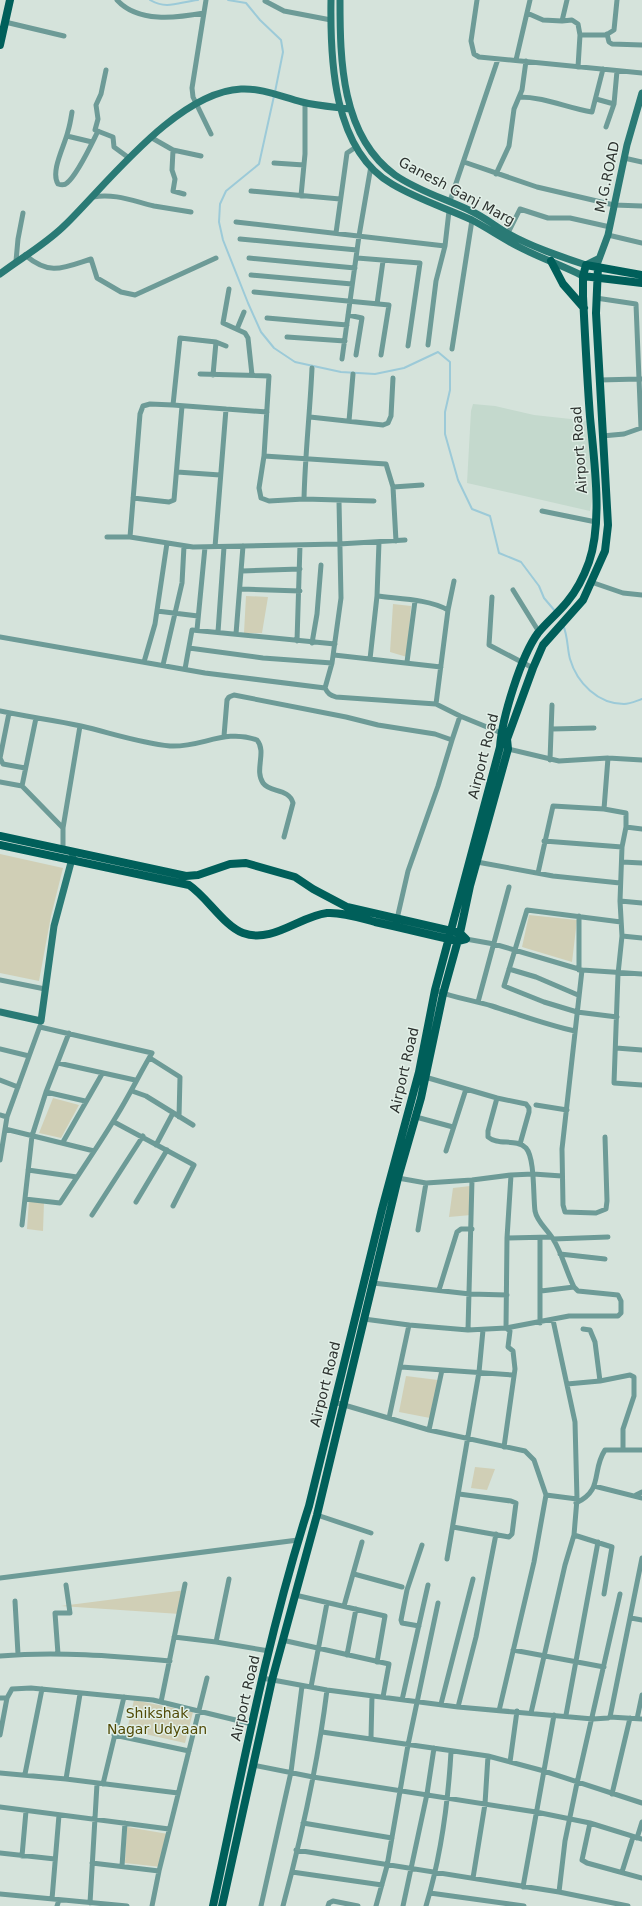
<svg xmlns="http://www.w3.org/2000/svg" width="642" height="1906" viewBox="0 0 642 1906" font-family="'DejaVu Sans',sans-serif">
<rect width="100%" height="100%" fill="#d5e3db"/>
<path fill="#c4d9cd" d="M473,404l22,2 39,9 55,6 4,74 -3,16 -123,-28 4,-72z"/>
<path fill="#d0cfb6" d="M246,596l22,1 -6,36h-18z
M393,604l18,2 -4,51 -17,-5z
M0,854l63,14 -12,48 -12,65 -39,-8z
M529,915l48,5 -5,42 -50,-15z
M53,1098l26,7 -18,33 -22,-5z
M470,1186l1,29 -22,2 4,-29z
M29,1200l15,2 -1,29 -16,-2z
M406,1376l32,4 -8,38 -31,-6z
M475,1467l20,2 -8,21 -16,-2z
M186,1590l-6,24 -119,-8z
M134,1700l59,12 -8,31 -58,-13z
M127,1827l41,7 -7,33 -36,-4z"/>
<g fill="none" stroke-linecap="round" stroke-linejoin="round">
<path stroke="#9ccad8" stroke-width="2" d="M150,0c17,10 29,2 48,0
M228,0l18,3 14,17 21,20 2,12 -8,40
M274,96l-15,68 -33,27 -6,13 -1,18 4,18 25,63 13,29 13,16 21,14 46,10 34,2 29,-6 34,-16 12,10v28l-5,22v22l13,46 14,29 18,7 9,37 22,9 18,24 5,12 11,13
M563,625c5,11 4,23 7,34 7,24 28,45 54,45 6,0 12,-3 18,-5"/>
<path stroke="#6d9b97" stroke-width="5" d="M117,0c21,23 59,18 87,13
M206,0l-14,88 1,9 18,37
M477,0l-6,41 3,13 5,3 163,16
M567,0l-5,21 10,-1 6,4 2,11 -2,32
M265,1l19,10 47,9
M527,13l16,7 19,1
M5,22l59,14
M607,34l2,8 3,2 30,1
M580,35h26l8,-5 3,-30
M516,60l14,-60
M106,70l-5,24 -5,11 2,14 -3,11 18,7 1,10 15,11
M519,97c26,0 48,11 73,15l11,-43
M596,99l18,5
M72,112c-1,6 -2,13 -4,19 -3,14 -18,40 -10,53 3,1 6,2 9,-1 11,-9 24,-38 31,-52
M606,127l8,-23 3,-33
M67,136l25,6
M152,138l21,12 28,6
M173,150l-1,20 3,9 -2,12 11,3
M624,158l18,4
M464,162l73,25 77,18 28,1
M274,163l30,2
M496,174l13,-28 5,-37 8,-19 4,-29
M251,191l89,8
M301,196l4,-42v-51
M93,197c21,-4 40,4 61,9 12,2 24,4 37,6
M450,201l48,-142
M236,222l209,24
M336,233l11,-80 9,-6
M508,233l12,-24 28,9h22l40,9
M608,235l34,8
M240,239l117,11
M25,255c25,21 38,13 66,4l6,19 24,14 14,3 81,-37
M249,258l106,10
M357,258l63,5 -12,83
M16,261l2,-22 5,-26
M251,275l101,9
M229,289l-6,34 22,10 3,5 4,37
M254,292l135,13 -8,50
M596,298l40,6 3,75h3
M377,304l6,-43
M348,315l14,3 -6,37
M267,318l80,7
M237,329l7,-17
M287,337l58,4
M428,345l8,-64 9,-35 4,-35
M452,349l20,-129
M342,359l17,-123 12,-70
M200,374l69,2 -5,80 -5,32 2,10 8,3 35,-2 70,2
M213,375l3,-33
M599,380l40,-1 2,49h1
M173,405l7,-67 36,4 10,4
M310,417l73,8 5,-2 3,-7 2,-38
M349,421l4,-47
M602,436l22,-2 17,-6
M264,456l122,8 7,23 3,54
M177,472l43,3
M393,487l29,-2
M133,498l36,4 5,-2 8,-94
M304,499c1,-44 6,-87 8,-131
M339,501l2,97 -9,65 -7,25c3,6 5,7 11,9l100,7 24,12 44,18
M542,511l54,11
M107,537h23l63,10 146,-3 66,-4
M130,537l10,-123 3,-8 7,-2 23,1 94,7
M215,547l11,-138
M242,571l58,-2
M591,582l32,11 19,2
M241,589l59,2
M513,590l26,42
M377,596c23,3 51,3 71,14
M492,597l-3,48 44,23
M157,611l41,5
M197,630l8,-83
M218,632l6,-85
M236,634l7,-88
M0,637l205,36 120,15
M297,641l3,-96
M312,643l5,-29 4,-49
M189,648l74,10 69,5
M334,655l107,12
M370,659l7,-63 2,-54
M144,662l11,-38 12,-81
M407,662l8,-61
M163,665l19,-82 2,-37
M185,669l7,-39 143,14
M436,704l12,-94 6,-29
M0,711c27,6 54,9 81,15 30,7 59,17 89,20 31,2 55,-18 87,-6 10,12 -3,30 6,43 7,10 26,5 30,20l-9,34
M9,713l-9,45 3,6 22,4
M36,718l-14,68 41,42
M552,729l42,-1
M224,736l3,-36 2,-3 5,-2 112,22 32,8 57,9 17,6 -14,46 -30,85 -11,48
M452,740l8,-24
M508,749l51,12 49,-3 34,2
M550,760l2,-55
M0,782l22,4
M604,809l4,-51
M626,827l16,2
M544,841l78,6
M63,850v-22l17,-102
M477,862l76,14 67,7
M622,862l20,1
M538,873l15,-67 51,3 22,4v14l-4,20 -2,54 2,35 -4,38 -4,109 28,2
M620,901l22,2
M579,916v54
M622,936l20,2
M466,939l28,5 88,26 60,4
M509,969l27,8 42,18
M582,970l-20,179 1,56 2,7 31,1 10,-4 1,-8 -2,-64
M0,980l45,9
M435,990c18,8 38,10 57,16 28,9 55,19 83,25
M478,1002l31,-115
M617,1017l-40,-5 -33,-10 -40,-16 23,-76 94,12
M616,1048l26,2
M0,1049l29,7
M150,1058l30,19 -1,40
M58,1063l77,17
M425,1077l72,21 29,6 3,4v4l-9,32
M0,1080l18,7
M132,1091l14,5 47,29
M46,1092l39,9
M536,1105l31,5
M0,1115l7,2
M416,1117l37,10
M114,1122l80,43 -21,41
M5,1129l89,22
M63,1142l39,-68
M156,1145l17,-32
M446,1151l20,-62
M0,1160l7,-43 33,-91
M28,1170l49,7
M398,1178l28,5 46,-3 39,-5 22,-1 29,2
M25,1199l35,4c18,-28 37,-55 54,-83 14,-22 25,-45 38,-67l-112,-26
M136,1202l31,-52
M92,1215l51,-79
M22,1225l10,-89 14,-44 23,-59
M418,1230l8,-47
M507,1238l44,-1
M540,1238v85
M553,1239l55,-2
M560,1254l45,5
M373,1283l97,11 37,1
M439,1290l18,-58 4,-3h11
M541,1291l33,-4
M364,1319l45,6 59,5 38,-2 63,-12h49l3,-3v-12l-3,-6 -40,-4 -4,-4c-8,-16 -12,-34 -21,-48 -6,-10 -16,-17 -18,-28 -2,-15 0,-53 -9,-63 -10,-10 -28,-2 -38,-11v-6l9,-33
M583,1329l7,1 5,12 5,39
M468,1330l4,-150
M401,1367l112,8
M567,1384l33,-3 30,-6 4,2v19l-11,33v21
M334,1402l95,28 96,21 9,9 12,35 -12,67 -35,149
M389,1418l20,-93
M429,1430l13,-60
M504,1447l11,-78 -2,-18 -5,-4 2,-16 -4,-3 1,-90 4,-63
M594,1486l48,12
M546,1495l31,4
M636,1495l6,-3
M576,1503c28,-13 15,-32 29,-53h37
M317,1515l54,18
M453,1527l56,10 3,-3 4,-31 -5,-2 -52,-7
M574,1535l38,12 -8,47
M447,1559l32,-187 4,-42
M354,1574l48,13
M0,1578l298,-38
M295,1595l90,21 -8,46
M15,1601l3,53
M344,1606l18,-64
M631,1618l11,2
M419,1626l-17,-3 -1,-3 6,-30 15,-45
M174,1637l42,5 53,9
M282,1640l107,24 -6,33
M216,1642l13,-63
M513,1650l91,17
M58,1654l-3,-41h15l-4,-28
M347,1655l9,-46
M0,1656c57,-5 114,0 170,5
M262,1678l65,12 131,17 135,12 15,-1 2,-1 32,-159
M311,1687l16,-84
M0,1698h7l5,-9 19,-1 122,12 99,24
M402,1700l26,-115
M161,1702l24,-118
M441,1704l32,-125
M458,1707l18,-70 20,-103
M531,1713l34,-148 9,-30 3,-36 -2,-77 -22,-102
M566,1715l32,-173
M610,1717l32,2
M637,1719l5,-24
M322,1732l166,24 56,15 98,32
M0,1735l7,-37
M114,1735l75,16
M371,1737l1,-41
M510,1762l7,-51
M253,1765l60,12 223,35 54,11 52,16
M0,1773l66,6 112,14
M25,1774l17,-85
M66,1779l14,-85
M103,1784l21,-87
M612,1794l18,-76
M0,1807l169,22
M303,1823l89,15
M590,1823l-8,37 5,3 55,15
M637,1838l5,-16
M296,1850l263,42 69,14
M0,1853l55,6
M22,1856l4,-45
M92,1863l67,8
M122,1866l3,-43
M292,1872l90,13
M622,1872l11,-35
M473,1878l12,-74 3,-48
M523,1887l31,-172
M559,1892l6,-51 12,-58 43,-189
M430,1893l94,13
M0,1894l127,12
M52,1899l7,-84
M90,1903l7,-119
M57,1906l2,-6
M152,1906l7,-35 48,-193
M261,1906l30,-134 11,-86
M283,1906c19,-71 35,-143 44,-216
M328,1906l1,-3 4,-2 25,5
M376,1906l11,-40 21,-121 30,-142
M403,1906l24,-112 7,-46
M426,1906c15,-50 22,-102 25,-154"/>
<path stroke="#2a7a75" stroke-width="7" d="M331,0c-1,60 2,150 61,184 25,15 54,24 80,36 15,8 30,18 45,26 21,11 44,19 66,30
M340,0c0,60 1,136 55,175 23,16 51,24 76,36 13,6 24,15 36,22 25,14 52,23 79,32l12,-6
M598,262l10,-27 19,-90 15,-52
M0,274c21,-16 46,-30 65,-49 43,-42 112,-133 176,-136 21,-1 41,8 61,13 16,4 33,5 48,7
M0,1012l41,9 13,-95 19,-71"/>
<path stroke="#005f5a" stroke-width="8" d="M0,45l10,-45
M551,261l12,23 21,24
M583,276l59,7
M0,836l186,40 12,-1 32,-11 16,-1 49,14 18,12 34,18 113,26 6,6 -8,2c-28,-6 -55,-13 -83,-19 -15,-4 -32,-10 -48,-9 -27,3 -55,31 -84,20 -19,-7 -36,-36 -54,-48l-189,-40
M213,1906c29,-134 54,-269 96,-400l73,-297 37,-137 16,-82 65,-243c2,-29 21,-91 38,-114 9,-11 20,-20 29,-31 10,-12 17,-26 22,-40 14,-41 5,-102 1,-145 -3,-40 -5,-81 -7,-121v-20l3,-11 56,10
M222,1906l50,-226 45,-165 81,-337 23,-80 22,-104 17,-61 10,-47 38,-137 -1,-10 26,-71 10,-23 40,-45 22,-49 3,-26 -12,-212 2,-46"/>
</g>
<g text-anchor="middle" stroke-width="3" stroke-linejoin="round" paint-order="stroke">
<g font-size="14" fill="#2d322f" stroke="#e2f0e8">
<text transform="translate(607 177) rotate(-78)" y="5">M.G.ROAD</text>
<text transform="translate(457 191) rotate(28)" y="5">Ganesh Ganj Marg</text>
<text transform="translate(579 450) rotate(-94)" y="5">Airport Road</text>
<text transform="translate(483 756) rotate(-76)" y="5">Airport Road</text>
<text transform="translate(404 1070) rotate(-77)" y="5">Airport Road</text>
<text transform="translate(325 1384) rotate(-76)" y="5">Airport Road</text>
<text transform="translate(245 1698) rotate(-77)" y="5">Airport Road</text>
</g>
<g font-size="14" fill="#514a06" stroke="#e2f0e8">
<text x="157" y="1718">Shikshak<tspan x="157" dy="16">Nagar Udyaan</tspan></text>
</g>
</g>
</svg>
